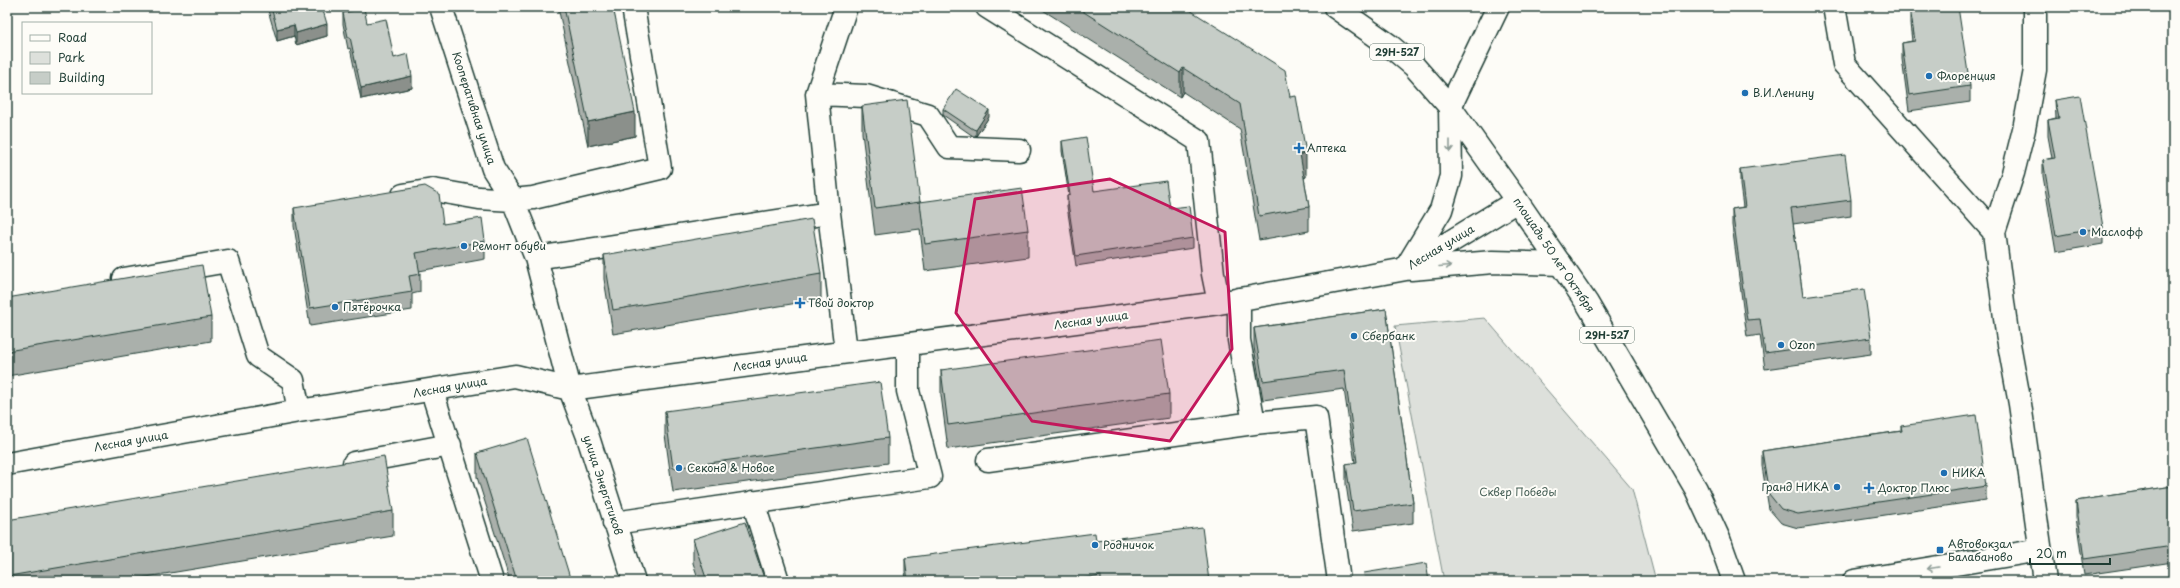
<svg xmlns="http://www.w3.org/2000/svg" width="2180" height="588" viewBox="0 0 2180 588" font-family="'Playpen Sans',sans-serif">
<rect width="100%" height="100%" fill="#fdfcf7"/>
<filter id="ink" filterUnits="userSpaceOnUse"><feTurbulence type="fractalNoise" baseFrequency=".025" numOctaves="2"/><feDisplacementMap in="SourceGraphic" scale="8" xChannelSelector="R" yChannelSelector="G"/><feConvolveMatrix kernelMatrix="1 2 1 2 8 2 1 2 1" color-interpolation-filters="sRGB"/></filter>
<g filter="url(#ink)">
<path fill="#dde0db" stroke="#7e8e88" d="M1485,318l147,171 24,92h-212l-49,-255z"/>
<g fill="none" stroke-linecap="round" stroke-linejoin="round">
<g stroke="#1f3d34" stroke-width="25">
<path id="minor" d="M441,7l52,162 20,31 23,58 34,131 17,45 47,147
M987,7l212,134 14,133 6,29
M2035,7v63l-11,59 -11,44 -19,59 13,101 13,71 25,177
M1835,12l9,52 150,168
M817,94l49,2 62,19 21,32 70,3
M403,195l30,-5 46,8 34,2 20,-2 127,-30 -27,-161
M829,213l-12,-119 29,-87
M536,258l293,-45 17,138
M1407,266l34,-56 10,-34 -1,-69 48,-100
M1411,269l82,-7 68,2
M124,279l104,-18 30,95 35,24 6,31
M432,391l60,190
M1254,423l62,-6 23,164
M988,460l266,-37 -15,-83v-41
M354,463l96,-18
M7,464l292,-53 216,-35 55,13 649,-86 187,-34 111,-68
M753,502l25,79
M614,523l316,-46 -22,-86v-46
M1854,581l186,-31"/>
</g>
<g stroke="#1f3d34" stroke-width="25">
<path id="major" d="M1335,7l54,38 25,21 36,41 67,94 70,102 109,186 23,50 15,42"/>
</g>
<use href="#minor" stroke="#fdfcf7" stroke-width="22"/>
<use href="#major" stroke="#fdfcf7" stroke-width="22"/>
</g>
<path fill="#aab0ab" stroke="#1f3d34" d="M267,7h55l5,29 -31,9 -2,-9 -17,5z
M558,7h55l22,129 -47,10z
M1038,7h147l105,90 16,80 -2,1 5,29v24l-50,9 -19,-111 -57,-37 -3,5z
M1910,8l60,78v16l-61,9 -7,-52v-16l10,-2 -2,-17z
M343,13l24,10 27,35 18,30 -51,11 -11,-51 -2,1 -5,-25z
M2055,100l48,127v17l-47,8 -13,-76v-16l9,-2 -4,-22v-16l8,-2z
M862,106l58,96 108,28v27l-103,14 -5,-42 -45,6 -13,-102z
M943,109l46,8 -13,19h-3l-30,-21z
M1062,141l32,50 76,17 23,30v10l-117,18 -9,-60v-10h2l-7,-45z
M1740,169l111,31v16l-58,8 10,73 68,41v16l-106,15 -5,-34 -13,2 -15,-112v-16l11,-2 -3,-22z
M294,208l149,16 42,17v18l-66,12 1,3v18l-8,2v16l-102,16 -16,-100z
M604,255l217,19v25l-208,35 -9,-55z
M7,298l204,19v24l-204,35z
M1386,309l27,194v20l-60,8 -7,-47v-20l9,-1 -11,-74 -81,11 -9,-53v-19z
M941,370l228,24v24l-221,31 -7,-54z
M665,411l223,27v25l-215,29 -8,-57z
M1901,426l85,60v14l-188,28 -17,-5 -12,-14 -7,-43v-15l139,-20z
M477,453l94,128h-61l-33,-104z
M2173,486v76l-89,13 -8,-58v-16z
M393,511v25l-271,45h-115v-61z
M693,539l72,42h-66l-6,-18z
M1096,541l113,40h-303l-1,-10v-13z"/>
<path fill="#8b908b" stroke="#1f3d34" d="M327,24v12l-31,9v-12z
M294,25v11l-17,5v-12z
M1183,68v24l-3,5v-24z
M412,76v12l-51,11v-11z
M989,110v7l-13,19v-6z
M635,112v24l-47,10v-24z
M1306,153v24l-6,2v-25z"/>
<path fill="#c6cdc7" stroke="#1f3d34" d="M271,7h51l5,17 -31,9 -2,-8 -17,4z
M564,7h49l22,105 -47,10z
M1076,7h109l100,63 5,27 6,-1 10,57 -6,1 9,53 -50,9 -19,-112 -57,-36 -3,5z
M1918,7h40l12,79 -61,9 -7,-52 13,-2 -5,-33z
M364,8l3,15 19,-4 8,39 14,-4 4,22 -51,12 -11,-51h-2l-5,-24z
M956,89l33,21 -13,20 -3,-1 -30,-20z
M2080,96l23,131 -47,9 -13,-76 12,-2 -7,-38 11,-2 -4,-18z
M907,100l13,102 -45,6 -13,-102z
M1086,137l8,54 72,-10 4,27 19,-2 4,32 -117,18 -9,-60 3,-1 -8,-54z
M1845,155l6,45 -60,8 12,89 61,-8 7,49 -106,15 -5,-34 -13,1 -15,-111 13,-2 -5,-38z
M425,186l14,8 4,30 39,-6 3,23 -69,12 4,21 -11,2 3,16 -102,16 -16,-100z
M1022,188l6,42 -103,14 -5,-42z
M812,219l9,55 -208,36 -9,-55z
M202,265l9,52 -204,34v-53z
M1386,309l27,194 -60,8 -7,-47 11,-2 -13,-92 -81,11 -9,-53z
M1161,340l8,54 -221,31 -7,-55z
M880,382l8,56 -215,30 -8,-57z
M1976,415l10,71 -188,28 -17,-5 -12,-15 -7,-43 140,-20 -1,-5z
M527,438l44,143h-54l-40,-128z
M384,456l9,55 -384,65 -2,-13v-43z
M2173,486v60l-89,13 -8,-58z
M745,522l20,59h-58l-14,-42z
M1202,527l7,54h-108v-5l-35,5h-158l-3,-23 190,-25 1,8z
M1426,563l3,18h-64l-1,-8z"/>
<defs><path id="oneway-shaft" d="M-6 0H5M1.5-3L5.5 0L1.5 3" fill="none" stroke-width="1.6" stroke-linecap="round" stroke-linejoin="round"/></defs>
<g stroke="#8e9c96">
<use href="#oneway-shaft" transform="translate(1450 146) rotate(90)"/>
<use href="#oneway-shaft" transform="translate(1445 266) rotate(-5)"/>
<use href="#oneway-shaft" transform="translate(1933 568) rotate(171)"/>
</g>
</g>
<path fill="#c2185b" fill-opacity="0.2" stroke="#c2185b" stroke-width="3" stroke-linejoin="round" d="M1110,179l115,53 7,117 -62,92 -138,-20 -76,-108 19,-114z"/>
<g fill="#1f6fb2" stroke="#fdfcf7" stroke-width="1.5">
<circle cx="1929" cy="76" r="4"/>
<circle cx="1745" cy="93" r="4"/>
<path d="M1297 142h4v4h4v4h-4v4h-4v-4h-4v-4h4z"/>
<circle cx="2083" cy="232" r="4"/>
<circle cx="464" cy="246" r="4"/>
<path d="M798 297h4v4h4v4h-4v4h-4v-4h-4v-4h4z"/>
<circle cx="335" cy="307" r="4"/>
<circle cx="1354" cy="336" r="4"/>
<circle cx="1781" cy="345" r="4"/>
<circle cx="679" cy="468" r="4"/>
<circle cx="1944" cy="473" r="4"/>
<circle cx="1837" cy="487" r="4"/>
<path d="M1867 482h4v4h4v4h-4v4h-4v-4h-4v-4h4z"/>
<circle cx="1095" cy="545" r="4"/>
<rect x="1936" y="546" width="8" height="8" rx="2"/>
</g>
<g text-anchor="middle" stroke-width="4" stroke-linejoin="round" paint-order="stroke">
<g fill="#fdfcf7" stroke="#62766e" stroke-width="1">
<rect x="1370" y="44" width="54" height="16" rx="3"/>
<rect x="1580" y="327" width="54" height="16" rx="3"/>
</g>
<g font-size="10" font-weight="bold" fill="#1f3d34">
<text x="1397" y="56">29Н-527</text>
<text x="1607" y="339">29Н-527</text>
</g>
<g font-size="11" fill="#1f3d34" stroke="#fdfcf7" text-anchor="start">
<text x="1937" y="80">Флоренция</text>
<text x="1753" y="97">В.И.Ленину</text>
<text x="1307" y="152">Аптека</text>
<text x="2091" y="236">Маслофф</text>
<text x="472" y="250">Ремонт обуви</text>
<text x="808" y="307">Твой доктор</text>
<text x="343" y="311">Пятёрочка</text>
<text x="1362" y="340">Сбербанк</text>
<text x="1789" y="349">Ozon</text>
<text x="687" y="472">Секонд &amp; Новое</text>
<text x="1952" y="477">НИКА</text>
<text x="1829" y="491" text-anchor="end">Гранд НИКА</text>
<text x="1878" y="492">Доктор Плюс</text>
<text x="1948" y="548">Автовокзал<tspan x="1948" dy="13">Балабаново</tspan></text>
<text x="1103" y="549">Родничок</text>
</g>
<g font-size="11" fill="#1f3d34" stroke="#fdfcf7">
<text transform="translate(474 108) rotate(72)" y="4">Кооперативная улица</text>
<text transform="translate(1441 247) rotate(-31)" y="4">Лесная улица</text>
<text transform="translate(1554 255) rotate(56)" y="4">площадь 50 лет Октября</text>
<text transform="translate(1091 320) rotate(-8)" y="4">Лесная улица</text>
<text transform="translate(770 362) rotate(-8)" y="4">Лесная улица</text>
<text transform="translate(450 387) rotate(-10)" y="4">Лесная улица</text>
<text transform="translate(131 441) rotate(-10)" y="4">Лесная улица</text>
<text transform="translate(603 485) rotate(72)" y="4">улица Энергетиков</text>
</g>
<g font-size="11" fill="#455e55" stroke="#fdfcf7">
<text x="1518" y="496">Сквер Победы</text>
</g>
</g>
<rect width="2180" height="588" fill="none" stroke="#fdfcf7" stroke-width="24"/>
<rect x="12" y="12" width="2156" height="564" fill="none" stroke="#1f3d34" stroke-width="1.5" filter="url(#ink)"/>
<rect x="22" y="22" width="130" height="72" fill="#fdfcf7" stroke="#a4b0a9"/>
<rect x="30" y="35" width="20" height="6" fill="#fdfcf7" stroke="#a4b0a9"/>
<text x="58" y="42" font-size="12" fill="#1f3d34">Road</text>
<rect x="30" y="52" width="20" height="12" fill="#dde0db" stroke="#a4b0a9"/>
<text x="58" y="62" font-size="12" fill="#1f3d34">Park</text>
<rect x="30" y="72" width="20" height="12" fill="#c6cdc7" stroke="#a4b0a9"/>
<text x="58" y="82" font-size="12" fill="#1f3d34">Building</text>
<path d="M2030 558v6h80v-6" fill="none" stroke="#1f3d34" stroke-width="2"/>
<text x="2036" y="558" font-size="12" fill="#1f3d34" stroke="#fdfcf7" stroke-width="3" paint-order="stroke">20 m</text>
</svg>
